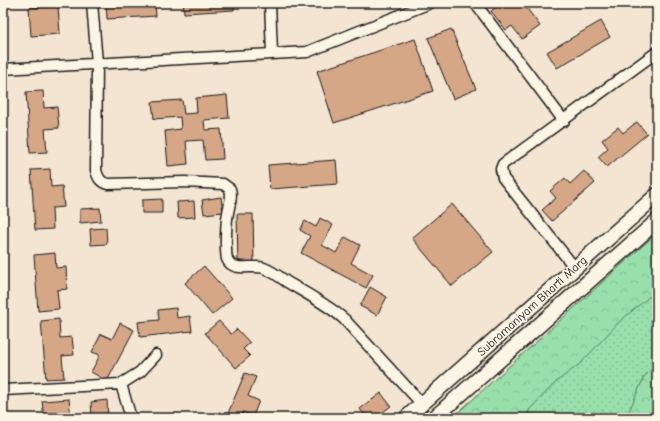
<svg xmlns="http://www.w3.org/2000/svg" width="660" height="421" viewBox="0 0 660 421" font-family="'Comic Neue',sans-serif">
<defs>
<pattern id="grass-dots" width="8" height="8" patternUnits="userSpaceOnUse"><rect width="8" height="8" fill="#98dfac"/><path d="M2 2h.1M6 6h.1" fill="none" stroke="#82bf93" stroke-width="1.8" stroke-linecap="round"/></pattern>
<pattern id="forest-crowns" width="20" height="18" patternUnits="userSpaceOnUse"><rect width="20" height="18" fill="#98dfac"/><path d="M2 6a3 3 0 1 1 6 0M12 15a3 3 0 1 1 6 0" fill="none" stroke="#82bf93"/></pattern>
</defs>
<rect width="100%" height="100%" fill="#f4e5d2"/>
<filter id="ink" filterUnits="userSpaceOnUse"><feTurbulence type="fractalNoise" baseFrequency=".025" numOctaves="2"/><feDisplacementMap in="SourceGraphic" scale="8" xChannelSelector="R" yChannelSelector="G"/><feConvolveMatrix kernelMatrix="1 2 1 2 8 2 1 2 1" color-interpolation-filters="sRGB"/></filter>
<g filter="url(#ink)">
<path fill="url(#grass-dots)" stroke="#5a7e64" d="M657,233v185h-205z"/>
<path fill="url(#forest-crowns)" stroke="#5a7e64" d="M657,233v57l-38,32 -38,41 -25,19 -27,28 -1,8h-76z
M657,364v54h-31l18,-41z"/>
<path fill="#d5a787" stroke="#1c1c1c" d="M106,3h49l1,13 -49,3z
M183,3h51v7l-50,3z
M497,3h26l17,23 -18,13 -10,-13 -6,4 -15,-19 8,-6z
M58,6l2,28 -29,2 -2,-28z
M601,21l9,16 -53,31 -10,-16z
M451,29l25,60 -23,10 -25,-61z
M415,39l18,52 -99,32 -17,-52z
M43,91l1,17 13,-1 2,21 -14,1 2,23 -17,1 -4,-61z
M227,95l2,23 -25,2 1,10 16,-1 2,30 -18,1 -2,-20 -17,1 2,23 -20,2 -3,-35 16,-2 -1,-12 -26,2 -2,-17 30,-2 2,14 13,-1 -1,-15z
M637,122l10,12 -40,33 -9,-10 10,-9 -6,-8 16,-13 5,6z
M336,160l2,24 -68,5 -2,-24z
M50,169l1,18 11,-1 2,21 -12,1 1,21 -18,1 -4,-60z
M584,171l11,12 -43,38 -10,-11 14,-12 -6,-7 15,-13 5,6z
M221,197l2,15 -19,2 -2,-14z
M162,199v14h-20v-13z
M194,201l1,16 -17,1 -1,-16z
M452,204l41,48 -41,34 -40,-48z
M100,208l1,13 -21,2v-14z
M237,214h16l1,50h-16z
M320,218l13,7 -11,20 14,8 9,-16 15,8 -9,18 22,12 -7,13 -65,-35 9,-17 -10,-6 5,-9 11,6z
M106,228l1,16 -16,1 -1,-16z
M55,253l1,15 10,-1 1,22 -10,1 2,19 -21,2 -4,-56z
M204,266l28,32 -20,17 -27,-32z
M370,287l17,10 -10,18 -17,-9z
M176,308l1,10 13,-2 2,15 -52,6 -2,-15 21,-2 -1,-10z
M59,319l1,19 12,-1 2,18 -12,1 2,22 -18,1 -5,-58z
M219,321l12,13 6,-5 13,14 -7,6 7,7 -14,12 -31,-35z
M120,323l14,7 -27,51 -16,-9 9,-17 -8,-3 9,-18 11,5z
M245,373l11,4 -8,19 11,5 -6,15 -10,-4 -2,6h-15z
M381,393l10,13 -16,12h-8l-7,-9z
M69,399l2,19h-27l-2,-17z
M107,400l1,18h-20h4l-1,-16z"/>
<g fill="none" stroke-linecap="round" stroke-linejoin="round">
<g stroke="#1c1c1c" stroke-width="13">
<path id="street" d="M92,3l5,60 -1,107c2,8 4,12 12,14l76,-2 39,2 7,5c3,9 -1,15 -2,24 -2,8 -3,38 -1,46 6,14 26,5 37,9 8,3 16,9 23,14 20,12 40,22 57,37l78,85
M270,3l2,50
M475,3l89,118
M3,69l304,-17 123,-49
M575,268l-72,-90 -2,-9 2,-5 154,-112
M121,384l10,34
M3,390l118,-6 19,-12 16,-17"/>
</g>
<g stroke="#1c1c1c" stroke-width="17">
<path id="secondary" d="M406,418l251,-223
M434,418l223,-197"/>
</g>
<use href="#street" stroke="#fcf5e5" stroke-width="10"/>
<use href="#secondary" stroke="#fcf5e5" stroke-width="14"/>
</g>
</g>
<g text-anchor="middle" stroke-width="3.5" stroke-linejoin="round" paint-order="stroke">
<g font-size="12" fill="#1c1c1c" stroke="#fcf5e5">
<text transform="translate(532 306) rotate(-42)" y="4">Subramaniyam Bharti Marg</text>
</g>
</g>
<rect width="660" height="421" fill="none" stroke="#fcf5e5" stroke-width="16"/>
<rect x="8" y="8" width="644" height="405" fill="none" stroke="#1c1c1c" stroke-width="1.5" filter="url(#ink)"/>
</svg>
